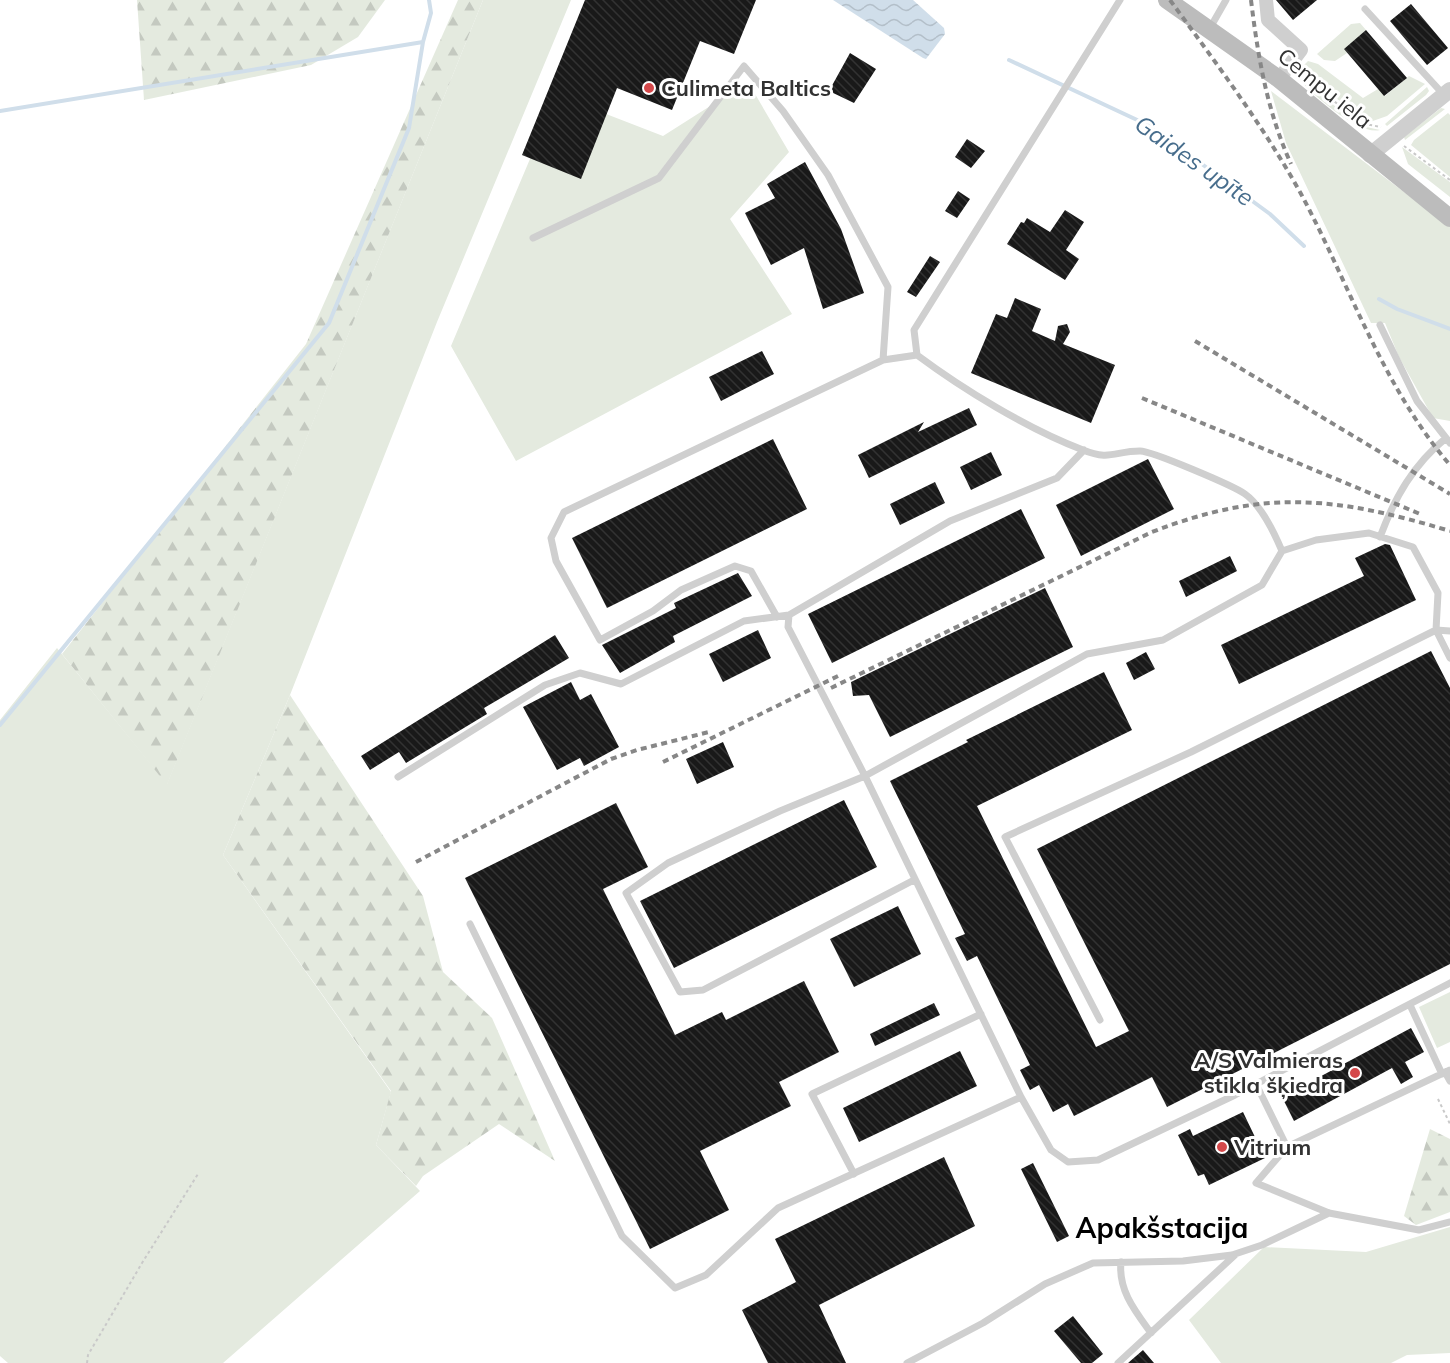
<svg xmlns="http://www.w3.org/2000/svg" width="1450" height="1363" viewBox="0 0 1450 1363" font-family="Mulish,sans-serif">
<defs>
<pattern id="forest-firs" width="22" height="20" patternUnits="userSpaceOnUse" patternTransform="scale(1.5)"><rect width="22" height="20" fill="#e4eadf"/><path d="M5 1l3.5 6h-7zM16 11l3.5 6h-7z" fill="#c4c9c0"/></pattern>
<pattern id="water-waves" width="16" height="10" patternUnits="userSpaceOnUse" patternTransform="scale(1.5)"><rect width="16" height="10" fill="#d0deea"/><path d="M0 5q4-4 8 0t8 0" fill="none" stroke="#b3bfc9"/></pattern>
<pattern id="building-back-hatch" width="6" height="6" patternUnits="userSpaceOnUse" patternTransform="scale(1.5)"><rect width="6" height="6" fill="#191919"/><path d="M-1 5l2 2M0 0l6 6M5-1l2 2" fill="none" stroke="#323232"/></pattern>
</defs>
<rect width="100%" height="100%" fill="#fff"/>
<path fill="#e4eadf" d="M483,0h88l-134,322 -147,373 -67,160 168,237 -15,53 44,46 -197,172h-215l-8,-7v-636l57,-72 110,136z
M1360,23l6,7 -21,19 2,4 -12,8 -11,-1 -7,-6 34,-30z
M1308,61l10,3 45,34 15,-9 7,7 24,-20 16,8 -38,32 -17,6 -70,-49 1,-5z
M1301,81l61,45 18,4c-20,6 -66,-34 -79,-49z
M748,82l41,70 -59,67 62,95 -276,147 -65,-115 106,-251 106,41z
M1427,87l2,4 -3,4 -39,31 -2,-2z
M1271,91l179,136v194l-17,-3 -34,-61 -14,-34h-14l-85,-180z
M1441,108l4,1 -40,31 -1,-3z
M1448,113l2,2v62l-39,-32 3,-5z
M1402,147l48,35v15l-42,-33z
M1450,992v50l-13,6 -18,-41z
M1450,1227v126l-43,2 -16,8h-170l-32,-43 75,-73 102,5z"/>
<path fill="url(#forest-firs)" d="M137,0h248l-27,37 -47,28 -167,35z
M458,0h25l-316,785 -105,-131 244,-310z
M290,695l133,201 20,76 49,46 63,143 -56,-37 -76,52 -7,10 -40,-41 15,-54 -168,-236z
M1430,1129l20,10v73l-34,13 -12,-9z"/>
<path fill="url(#water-waves)" d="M833,0h80l31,28 1,6 -19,25 -3,-1z"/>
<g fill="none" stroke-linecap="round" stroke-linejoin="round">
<path stroke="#d0deea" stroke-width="4" d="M1009,60l141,66 120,88 34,32
M0,111l423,-69 8,-29 -2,-13
M1379,299l18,10 53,20
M0,725l329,-402 80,-195 14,-86"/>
</g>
<path fill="url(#building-back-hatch)" d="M585,0h171l-22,54 -34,-13 -28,69 -55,-22 -36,91 -59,-24z
M1276,0h41l-24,20z
M1411,4l37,44 -21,17 -37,-44z
M1366,30l41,48 -23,18 -40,-47z
M850,53l26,16 -22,34 -25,-12z
M967,139l18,12 -14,17 -16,-11z
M805,162l36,67 23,64 -41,16 -19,-61 -33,17 -26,-52 30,-15 -8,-14z
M958,191l12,8 -13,19 -12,-7z
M1065,210l19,12 -18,28 13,9 -14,21 -58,-36 14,-22 3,1 3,-5 23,14z
M930,256l10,6 -24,35 -9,-5z
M1015,298l26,11 -9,22 23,10 3,-15 9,-2 3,8 -7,12 52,21 -24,58 -120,-50 25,-59 11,4z
M762,351l12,23 -53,27 -12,-24z
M969,408l8,17 -108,53 -11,-23 66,-33 -6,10z
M773,439l34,70 -200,99 -35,-70z
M991,452l11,23 -31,15 -11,-23z
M1148,459l26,50 -93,47 -25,-51z
M935,482l10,21 -45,22 -10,-21z
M1021,509l24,49 -213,105 -24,-49z
M1385,544l5,1 26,55 -177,84 -18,-39 143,-69 -9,-18z
M1230,556l7,15 -51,26 -7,-16z
M738,573l14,23 -79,40 2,6 -55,31 -18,-28 74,-37 -2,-5z
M1045,588l28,59 -183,90 -21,-42 -16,1 -2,-14z
M758,630l13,28 -48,24 -14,-28z
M555,635l14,23 -85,50 3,6 -81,49 -7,-11 -29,18 -9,-14z
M1431,651l19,37v276l-283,143 -15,-30 -78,39 -6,-12 -15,8 -14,-27 -9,5 -10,-20 10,-5 -53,-109 -10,5 -12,-23 10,-4 -75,-153 78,-39 -2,-2 138,-68 28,58 -155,76 119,241 33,-16 -92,-182z
M1146,652l9,17 -21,11 -8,-17z
M571,682l9,18 11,-6 28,53 -35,19 -4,-8 -23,12 -34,-63z
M723,742l11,25 -37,17 -11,-25z
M844,800l33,67 -203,101 -34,-67z
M616,803l32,64 -45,22 72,146 47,-23 4,8 78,-39 35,71 -60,30 12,24 -91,45 29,59 -79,39 -185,-371z
M898,906l23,48 -67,33 -24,-48z
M934,1003l6,12 -65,31 -5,-12z
M1411,1028l13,24 -19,10 8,15 -12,7 -9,-16 -98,53 -12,-24z
M960,1051l17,35 -118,56 -16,-34z
M1243,1112l22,46 -56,27 -5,-11 -6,2 -20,-41 12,-6 3,7z
M944,1157l31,69 -156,79 27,58h-78l-26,-53 54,-28 -21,-43z
M1033,1163l36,73 -12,6 -36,-73z
M1073,1316l30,38 -11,9h-11l-27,-32z
M1143,1350l11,13h-26z"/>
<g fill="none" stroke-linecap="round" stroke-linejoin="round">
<path stroke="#c9c9c9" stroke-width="2" stroke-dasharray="3 3" stroke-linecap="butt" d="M1320,91l45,33 16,3
M1404,146l46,34
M1438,1099l12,25
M87,1363l1,-8 54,-92 56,-89"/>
<path stroke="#cfcfcf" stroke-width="7" d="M1365,9l79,86
M1210,28l16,-28
M533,238l126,-60 85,-112 39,45 45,64 60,112 -5,73
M1380,325l37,76 33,42
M1380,537c15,-40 33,-72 66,-99
M1282,551l-20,34 -99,55 -76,14 -222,122 156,321 30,53 17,12 30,-2 137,-65 215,-112
M777,617l-26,-46 -16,-5 -54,24 -28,21 -53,29 -44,-79 -5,-23 13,-26 319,-152 34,-5
M1450,631l-14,-1 14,28
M398,777l147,-92 35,-12 41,11 123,-63 45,-6
M914,880l-211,110 -23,2 -54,-99 42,-30 112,-52 85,-35 -77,-149 1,-12 161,-94 107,-43 27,-28
M470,924l152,312 53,52 31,-13 72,-67 243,-111
M1410,1005l32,69
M1100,1020l-95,-183 186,-85 245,-122 2,-37 -25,-46 -44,-14 -53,7 -34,11c-8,-19 -20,-45 -37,-57 -11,-8 -93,-43 -105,-43 -25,0 -30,10 -57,-1 -55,-21 -119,-60 -166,-95l-3,-25 206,-330
M1450,1070l-163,77 -31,36 73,30 90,17 31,-8
M1445,1072l5,9
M1256,1084l31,63
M854,1174l-42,-80 169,-80
M1121,1262c-3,28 14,49 30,71
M907,1363l76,-40 62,-39 48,-21 90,-2 49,-6 30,-10 67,-32
M1118,1363l117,-108"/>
<path stroke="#cfcfcf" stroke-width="14" d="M1266,0l2,20 33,30 -22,29"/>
<path stroke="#cfcfcf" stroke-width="16" d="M1370,155l80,-65"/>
<path stroke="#bcbcbc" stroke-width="18" d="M1167,0l112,79 171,139"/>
<path stroke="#878787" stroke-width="4" stroke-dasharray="6 4.5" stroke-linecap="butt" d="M1170,0c46,63 92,124 130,192 49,91 82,194 150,273
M1251,0c7,57 16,111 40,164
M1195,341l255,153
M1142,398l278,116
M831,688l321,-156c113,-44 185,-35 298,-1
M663,762l175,-86
M416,862l195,-103 26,-9 72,-18"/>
</g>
<g fill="#d4484a" stroke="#fff" stroke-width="2">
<circle cx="649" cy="88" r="6"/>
<circle cx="1355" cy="1073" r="6"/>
<circle cx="1222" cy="1147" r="6"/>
</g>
<g text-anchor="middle" stroke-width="6" stroke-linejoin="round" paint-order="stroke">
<g font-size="22" font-weight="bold" fill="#323232" stroke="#fff" text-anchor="start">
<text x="661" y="96">Culimeta Baltics</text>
<text x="1343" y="1068" text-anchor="end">A/S Valmieras<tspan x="1343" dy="25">stikla šķiedra</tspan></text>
<text x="1234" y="1155">Vitrium</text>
</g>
<g font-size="22" fill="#323232" stroke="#fff">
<text transform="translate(1325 88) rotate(39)" y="8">Cempu iela</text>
</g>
<g font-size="24" font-style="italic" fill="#476d8c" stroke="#fff">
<text transform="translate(1194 161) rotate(35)" y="8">Gaides upīte</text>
</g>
<g font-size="28" font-weight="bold" fill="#000" stroke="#fff">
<text x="1162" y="1238">Apakšstacija</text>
</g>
</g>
</svg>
